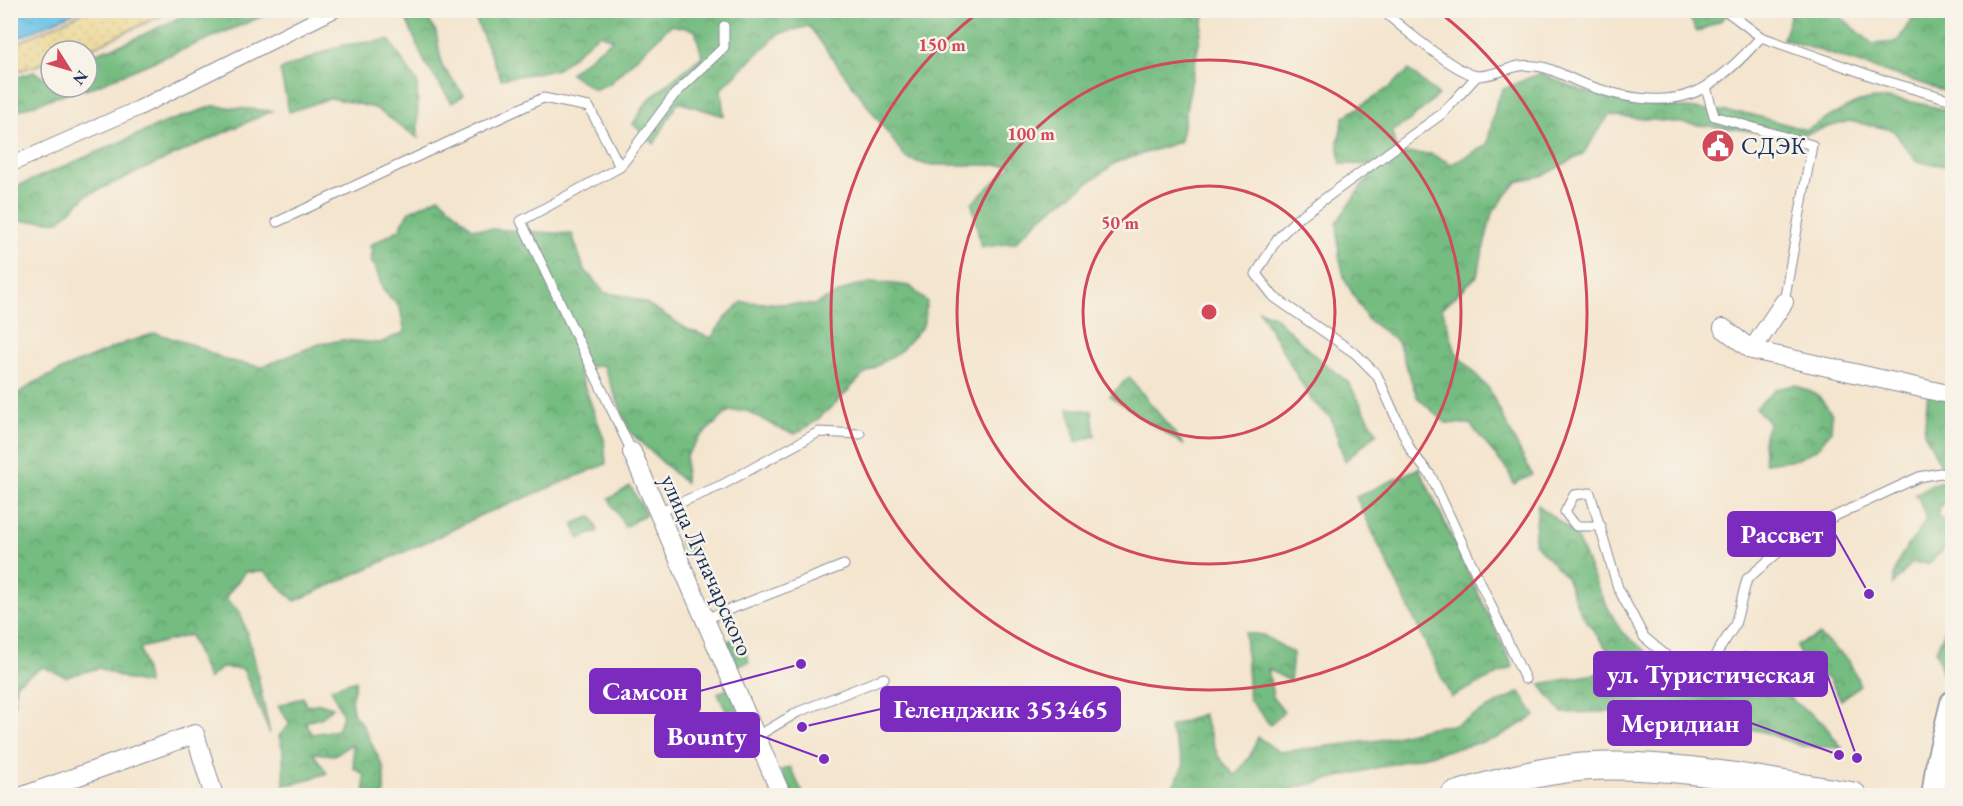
<svg xmlns="http://www.w3.org/2000/svg" width="1963" height="806" viewBox="0 0 1963 806" font-family="'EB Garamond',serif">
<defs>
<pattern id="forest-crowns" width="20" height="18" patternUnits="userSpaceOnUse" patternTransform="scale(1.5)"><rect width="20" height="18" fill="#74bc80"/><path d="M2 6a3 3 0 1 1 6 0M12 15a3 3 0 1 1 6 0" fill="none" stroke="#5e996c"/></pattern>
<pattern id="sand-dots" width="8" height="8" patternUnits="userSpaceOnUse" patternTransform="scale(1.5)"><rect width="8" height="8" fill="#eeda9e"/><path d="M2 2h.1M6 6h.1" fill="none" stroke="#ccbb8a" stroke-width="1.8" stroke-linecap="round"/></pattern>
<pattern id="water-ripples" width="26" height="14" patternUnits="userSpaceOnUse" patternTransform="scale(1.5)"><rect width="26" height="14" fill="#69c2e6"/><path d="M2 4q2-2 4 0t4 0M15 11q2-2 4 0t4 0" fill="none" stroke="#569ebe"/></pattern>
</defs>
<rect width="100%" height="100%" fill="#f7f3e8"/>
<filter id="ink" filterUnits="userSpaceOnUse"><feTurbulence type="fractalNoise" baseFrequency=".0167" numOctaves="2"/><feDisplacementMap in="SourceGraphic" scale="12" xChannelSelector="R" yChannelSelector="G"/><feConvolveMatrix kernelMatrix="1 2 1 2 8 2 1 2 1" color-interpolation-filters="sRGB"/></filter>
<filter id="wash" filterUnits="userSpaceOnUse"><feTurbulence type="fractalNoise" baseFrequency=".008" numOctaves="4" result="noise"/><feDisplacementMap in="SourceGraphic" scale="24" xChannelSelector="R" yChannelSelector="G"/><feGaussianBlur stdDeviation="1.35" result="paint"/><feColorMatrix in="noise" values="0 0 0 0 0 0 0 0 0 0 0 0 0 0 0 0 0 1.4 0 .05"/><feComposite in="paint" operator="in"/></filter>
<g filter="url(#wash)">
<rect width="100%" height="100%" fill="#f4e5ce"/>
<path fill="url(#forest-crowns)" stroke="#48766f" stroke-width="1.5" d="M195,10l80,1 -189,79 -5,-3h6v-31l41,-14z
M413,11h10l13,21 6,34 22,29 -12,8 -27,-40 -19,-44z
M472,11h733l-25,131 -63,20 -75,54 -26,26 -35,6 -9,-45 40,-38h-85l-21,-7 -97,-132 -31,8 -57,55 3,27 -46,-14 -24,42 -21,-20 15,-24 54,-44 -7,-26 -24,-5 -61,58 -16,7 -24,-17 43,-34 -14,-5 -41,35 -57,10z
M1686,11h45l-9,9 -25,12z
M1792,11h42l39,33 24,-2 20,-31h35v59l-5,8 5,4v11l-169,-54z
M389,40l28,42 1,56 -43,-30 -44,-10 -42,14 -9,-42 62,-25z
M1409,70l29,25 -25,23 -21,14 5,21 34,1 21,10 35,-19 10,-45 6,-11 37,-16 43,18 62,13 104,10 57,16c18,-9 36,-22 54,-28 30,-9 63,3 92,9v56l-36,-6 -23,-31 -44,-9 -51,15 -189,-21 -26,39 -39,21 -27,7 -25,31 -15,63 -35,32 14,45 33,36 43,86 -18,9 -6,-13 -38,-47 -24,-1 -29,-26 -19,-55 -31,-23 -22,-39 -6,-24 -2,-34 24,-35 19,-22 -39,-1 -3,-22 6,-25 43,-28z
M34,72l17,10v5h9l9,5 -58,21v-34z
M213,106l59,5 -185,84 -28,26h-48v-32l156,-67z
M439,197l33,31 100,6 12,35 21,24 21,3 20,7 41,26 24,9 17,-23 14,-13 72,3 39,-19 23,-4 34,4 17,16 -4,24 -23,25 -37,24 -21,22 -27,25 -20,12 -17,-6 -31,-17h-18l-30,27 -13,18 -1,27 -55,-51 -27,-67 -25,4 26,70 2,25 -108,45 -13,4 -41,21 -149,67 -30,-29h-20l-20,26 15,14 13,41 17,81 -27,-65 -22,-1 -13,11 -18,-44 -50,13 8,36 -19,-4 -30,-12 -33,9 -23,-10 -27,16 -2,23 -3,-1v-307l23,-15 36,-17 55,-23 31,-10 40,13 30,14 36,7 57,-23 24,-4 37,3 25,-11 -5,-24 -17,-18 -8,-24 -5,-5 3,-11 -4,-4 31,-17 8,-17z
M1259,310l15,6 40,39 34,27 29,51 -32,28 -14,-43 -19,-17z
M1129,377l55,68 -74,-49z
M1795,385l23,10 14,19 -1,17 -13,17 -20,11 -33,4 -2,-21 6,-19 -13,-15 20,-19z
M1928,392l24,6v65l-10,4 -18,-35z
M1068,408l24,3 3,25 -19,6z
M1419,468l94,199 -62,30 -95,-200z
M1952,481v18l-12,8 -3,9 10,7 5,19 -23,21h-17l-19,22c3,-35 19,-38 33,-66l-7,-20 -4,-5 23,-12z
M630,486l16,28 -21,13 -16,-28z
M1538,505l37,29 25,59 21,38 40,33 32,6 18,-8 33,-8 23,27 56,42 19,25 -40,-2 -41,-15 -21,-3 -67,-18 -111,3 -22,-29 61,-11 10,-18 -32,-45 -13,-33 -32,-34z
M592,516l6,15 -19,8 -6,-15z
M690,537l7,13 -11,6 -7,-13z
M1952,614v33l-9,27 -7,-23z
M1245,633l18,2 30,18 -3,28 -22,-12 5,28 11,15 -14,13 -21,-26z
M1819,635l30,26 11,24 -19,15 -12,-21 -27,-13 -5,-21z
M741,637l8,25 -12,4 -9,-25z
M356,680l-5,21 3,14 8,9 22,45v26h-19l-1,-20 -10,-7 -2,-24 -18,11 -21,-2 14,20 -30,10 -13,2 -1,-35 -4,-14 11,-12 -12,-18 25,-9 3,9 14,-3 13,4 -12,11 -16,4 7,12 25,-4 6,-14 -12,-28z
M730,688l11,27 -11,5 -12,-27z
M1520,692l15,24 -40,23 -185,45 -38,11 -101,1 -1,-4 14,-28 -15,-37 34,-13 15,42 17,20 15,-20 8,-19 21,15 101,-12 51,-13 24,-2z
M790,767l14,28h-12l-12,-24z"/>
<path fill="url(#sand-dots)" stroke="#84847e" stroke-width="1.5" d="M86,11h85l-79,37 -9,3h-32v10l-40,12v-27z"/>
<path fill="url(#water-ripples)" stroke="#4278a2" stroke-width="1.5" d="M11,10h67v1l-67,30z"/>
</g>
<g filter="url(#ink)">
<g fill="none" stroke-linecap="round" stroke-linejoin="round">
<g stroke="#888a96" stroke-width="11">
<path id="service" d="M1382,10c17,15 77,66 97,66 16,-1 26,-7 40,-10 6,-1 16,0 23,1 14,3 28,12 42,17 38,14 87,25 123,2 21,-13 38,-31 54,-49
M1725,10l36,27 125,44 66,19
M1477,76l-34,37 -145,105 -21,21 -21,35 18,23 82,57 21,21 34,76 20,25 94,203
M1706,87l8,29 98,29 -28,157
M277,222l266,-124 46,9 31,60
M632,452l-111,-231 99,-54 54,-72 50,-48v-21
M658,512l64,-27 97,-53 41,2
M1601,526h-25l-11,-14 9,-17 16,-2 28,95 26,49 31,26 36,-1 24,-37 12,-46 56,-48 116,-54 21,-4 12,2
M705,619l139,-54
M756,737l42,-25 86,-34"/>
</g>
<g stroke="#888a96" stroke-width="16">
<path id="pedestrian" d="M10,165l129,-57 196,-98"/>
</g>
<g stroke="#888a96" stroke-width="20">
<path id="minor" d="M1723,328l29,22 200,45
M1752,350l32,-48
M632,452l150,344
M23,796l172,-62 19,62"/>
</g>
<g stroke="#888a96" stroke-width="25">
<path id="tertiary" d="M1933,796l5,-37 14,-57"/>
</g>
<g stroke="#888a96" stroke-width="29">
<path id="primary" d="M1454,796c42,-13 84,-25 128,-29 91,-6 182,15 271,29"/>
</g>
<use href="#service" stroke="#fff" stroke-width="9"/>
<use href="#pedestrian" stroke="#fff" stroke-width="14"/>
<use href="#minor" stroke="#fff" stroke-width="18"/>
<use href="#tertiary" stroke="#fff" stroke-width="22"/>
<use href="#primary" stroke="#fff" stroke-width="27"/>
</g>
</g>
<g fill="none" stroke="#d1495b" stroke-width="3">
<circle cx="1209" cy="312" r="126"/>
<circle cx="1209" cy="312" r="252"/>
<path d="M1439 12A378 378 0 1 1 979 12"/>
</g>
<defs>
<g id="civic-disc" transform="scale(1.725)"><circle r="9.5" fill="#d1495b" stroke="#f7f3e8"/><path d="M-.6-6.5H3V-4.5H.6V-3L4-1V1h2V6H-6V1h2V-1L-.6-3ZM-1.2 2.5V6h2.4V2.5Z" fill="#fff"/></g>
</defs>
<g fill-rule="evenodd">
<use href="#civic-disc" x="1718" y="146"/>
</g>
<g text-anchor="middle" stroke-width="5" stroke-linejoin="round" paint-order="stroke">
<g font-size="24" fill="#1b2f5e" stroke="#f7f3e8" text-anchor="start">
<text x="1741" y="154">СДЭК</text>
</g>
<g font-size="24" fill="#1b2f5e" stroke="#f7f3e8">
<text transform="translate(707 565) rotate(66)" y="8">улица Луначарского</text>
</g>
</g>
<circle cx="1209" cy="312" r="9" fill="#d1495b" stroke="#f7f3e8" stroke-width="3"/>
<g font-size="18" text-anchor="middle" font-weight="bold" fill="#d1495b" stroke="#f7f3e8" stroke-width="5" stroke-linejoin="round" paint-order="stroke">
<text x="942" y="51">150 m</text>
<text x="1031" y="140">100 m</text>
<text x="1120" y="229">50 m</text>
</g>
<path fill="none" stroke="#7b2cbf" stroke-width="2" d="M1869 594L1835 534M1857 758L1827 674M801 664L700 691M802 727L881 709M1839 755L1751 723M824 759L759 735"/>
<g fill="#7b2cbf" stroke="#f7f3e8" stroke-width="2">
<circle cx="1869" cy="594" r="6"/>
<circle cx="1857" cy="758" r="6"/>
<circle cx="801" cy="664" r="6"/>
<circle cx="802" cy="727" r="6"/>
<circle cx="1839" cy="755" r="6"/>
<circle cx="824" cy="759" r="6"/>
</g>
<g fill="#7b2cbf" stroke="#7b2cbf" stroke-width="2">
<rect x="1728" y="512" width="107" height="44" rx="6"/>
<rect x="1594" y="652" width="233" height="44" rx="6"/>
<rect x="590" y="669" width="110" height="44" rx="6"/>
<rect x="881" y="687" width="239" height="44" rx="6"/>
<rect x="1608" y="701" width="143" height="44" rx="6"/>
<rect x="655" y="713" width="104" height="44" rx="6"/>
</g>
<g font-size="26" text-anchor="middle" font-weight="bold" fill="#fff">
<text x="1782" y="543">Рассвет</text>
<text x="1711" y="683">ул. Туристическая</text>
<text x="645" y="700">Самсон</text>
<text x="1001" y="718">Геленджик 353465</text>
<text x="1680" y="732">Меридиан</text>
<text x="707" y="745">Bounty</text>
</g>
<rect width="1963" height="806" fill="none" stroke="#f7f3e8" stroke-width="36"/>
<g transform="translate(69 69) rotate(127)"><circle r="28" fill="#f7f3e8" stroke="#9fa5b1" stroke-width="1.5"/>
<path d="M0-4.5L10 22L0 15L-10 22Z" fill="#d1495b"/>
<text y="-9" font-size="16" font-weight="bold" text-anchor="middle" fill="#1b2f5e">N</text>
</g>
</svg>
